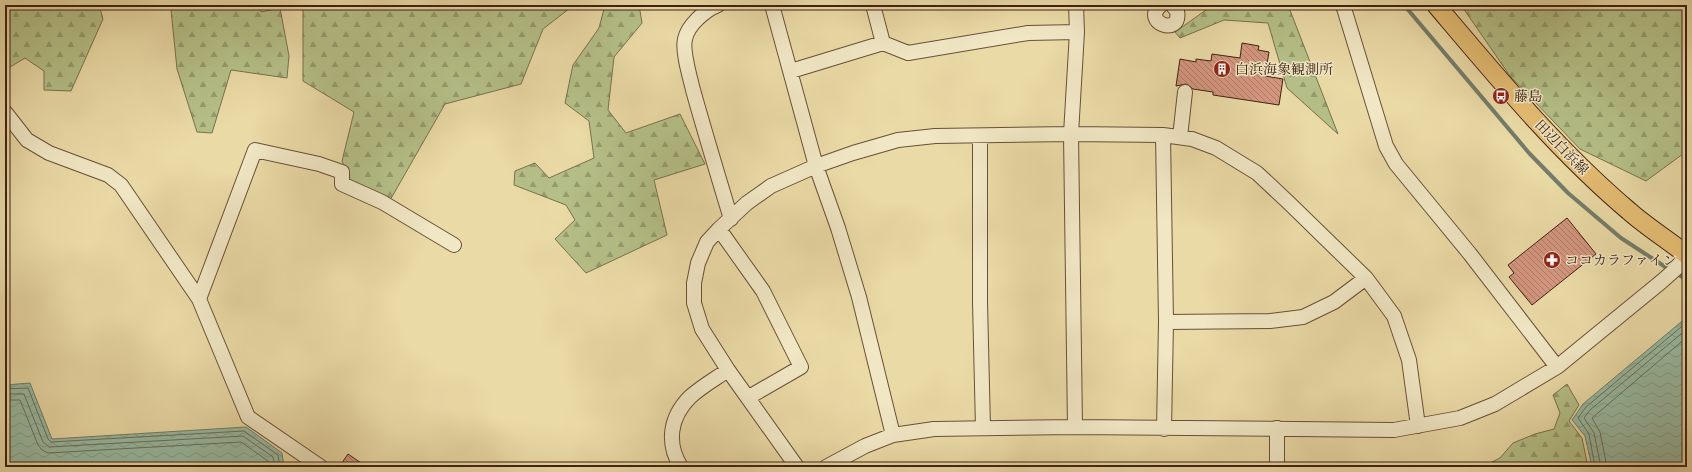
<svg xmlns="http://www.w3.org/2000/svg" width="1692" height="472" viewBox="0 0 1692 472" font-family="'EB Garamond','Noto Serif JP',serif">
<defs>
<pattern id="forest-firs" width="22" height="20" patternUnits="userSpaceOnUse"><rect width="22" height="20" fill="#b5c088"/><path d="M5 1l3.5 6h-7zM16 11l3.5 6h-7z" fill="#959c6e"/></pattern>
<pattern id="water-waves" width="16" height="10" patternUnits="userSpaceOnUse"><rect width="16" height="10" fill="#98bba3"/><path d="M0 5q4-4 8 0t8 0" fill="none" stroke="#84a08b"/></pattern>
<pattern id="building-back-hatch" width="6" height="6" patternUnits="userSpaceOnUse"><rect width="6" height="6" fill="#d4967f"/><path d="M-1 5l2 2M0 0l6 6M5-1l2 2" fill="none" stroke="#ad7a67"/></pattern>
</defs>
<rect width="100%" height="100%" fill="#eadaa6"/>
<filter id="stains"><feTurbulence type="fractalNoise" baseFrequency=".005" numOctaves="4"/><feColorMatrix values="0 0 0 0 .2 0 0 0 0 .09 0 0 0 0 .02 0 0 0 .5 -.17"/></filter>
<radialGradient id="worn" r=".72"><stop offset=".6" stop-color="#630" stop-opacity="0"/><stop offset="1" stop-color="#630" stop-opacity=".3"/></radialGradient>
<path fill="url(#forest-firs)" stroke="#7a704e" d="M5,5h94l4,14 -32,72 -27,-1v-19l-19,-13 -20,12z
M173,5h88v7l19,-4 9,48 -2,22 -56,-8 -19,63 -15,-1 -20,-63 -6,-59z
M303,5h271l-31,24 -22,55 -76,20 -56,98 -45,-20 2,-12 -4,-9 12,-49 -51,-31z
M605,5h34l3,18 -28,34 -6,53 18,23 54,-19 25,50 -51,16 13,55 -81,38 -31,-34 20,-19 -9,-15 -52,-20 1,-14 20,-8 14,15 45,-20 -5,-37 -24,-18 8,-38 26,-37z
M1213,5h75l50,129 -51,-46 -19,-65 -44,-3 -44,18 -5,-6z
M1461,5h226v146l-41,30 -66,-32 -70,-73z
M1567,384l12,21 -10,16 13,17 6,29h-106l18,-9 13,-15 22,-9 19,-5 6,-16 -7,-18z"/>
<path fill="url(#water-waves)" stroke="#747d6a" d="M1687,317v150h-95l-7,-31 -13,-16 11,-16z
M30,383l22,56 194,-12 36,26 2,14h-279v-82z"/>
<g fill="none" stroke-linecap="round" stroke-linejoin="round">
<path stroke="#6c6e5c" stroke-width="1" d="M5,389l23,-1 20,51 3,3 193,-11 34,24 2,12
M5,394h19l19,48 6,5 194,-11 30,21 2,10
M5,400h15l18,45 4,5 6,3 193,-11 27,19 1,6
M1595,467l-6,-33 -11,-16 8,-11 101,-85
M1601,467l-7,-34 -10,-15 6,-8 97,-81
M1607,467l-7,-35 -8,-14 95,-81"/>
<path stroke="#747d6a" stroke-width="4" d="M1404,5l125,148 39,40 53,45 49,32
M1676,273l11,7"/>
</g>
<path fill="url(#building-back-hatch)" stroke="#3f2114" d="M1242,43l17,3 -1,4 11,2 -4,24 18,3 -4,26 -66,-10v-3l-20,-3 -7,-5 -10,2 4,-27 16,3v-3l15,2 1,-7 28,4z
M1567,218l29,36 -64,51 -23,-28 5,-4 -6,-8z
M348,454l19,13h-28z"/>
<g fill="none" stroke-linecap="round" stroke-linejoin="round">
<g stroke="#6a4f38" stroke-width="16">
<path id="minor" d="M718,5c-13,5 -30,20 -33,34 -3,12 5,38 8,51 12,43 25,86 38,129
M772,5l44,161 22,62 21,69 34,138
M873,5l10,38
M1161,5c-21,17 21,33 16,6l-5,-6
M1343,5l43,141 10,18 74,90 87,113
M791,71l92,-28 25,10 120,-20 49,-1
M5,112l22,28 22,13 59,22 13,10 78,114 49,118 73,50
M1163,135l3,187 -2,107
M980,136v166l3,126
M1180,137l5,-45
M719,229l44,62 38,76 -52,30
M199,299l56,-149 64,14 23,8v12l40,18 72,43
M1166,322l104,-1 33,-4 31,-15 32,-24
M1075,427l-4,-293 6,-102 -1,-27
M681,467c-15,-24 -11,-50 9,-70 11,-10 25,-18 38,-27
M797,467l-69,-97 -26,-41 -8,-26v-20l4,-20 9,-21 12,-13 28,-26 24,-17 45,-20 37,-13 45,-13 37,-4 136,-2 92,1 29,4 24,9 41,25 31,29 78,76 28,38 15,44 9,66
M826,467l39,-21 28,-11 41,-6 141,-2 319,3 66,-12 35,-14 62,-37 104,-85 18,-16 8,-10
M1277,467v-39"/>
</g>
<g stroke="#3f2114" stroke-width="20">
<path id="major" d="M1436,5c61,72 121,145 193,206 18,16 39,29 58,44"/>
</g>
<use href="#minor" stroke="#f1e7c5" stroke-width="14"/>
<use href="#major" stroke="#e5bd73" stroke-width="18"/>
</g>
<defs>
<g id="building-disc" transform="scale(0.9)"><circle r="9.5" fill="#8f2418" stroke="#f1e7c5"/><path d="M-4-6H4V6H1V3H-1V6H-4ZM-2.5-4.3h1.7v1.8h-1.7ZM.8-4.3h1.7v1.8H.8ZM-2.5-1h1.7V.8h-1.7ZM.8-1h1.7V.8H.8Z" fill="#fff"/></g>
<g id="bus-disc" transform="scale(0.9)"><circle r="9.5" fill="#8f2418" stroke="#f1e7c5"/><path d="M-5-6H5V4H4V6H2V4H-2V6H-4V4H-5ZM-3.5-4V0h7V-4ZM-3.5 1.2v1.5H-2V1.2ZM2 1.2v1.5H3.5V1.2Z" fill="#fff"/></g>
<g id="pharmacy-disc" transform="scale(0.9)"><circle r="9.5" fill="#8f2418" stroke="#f1e7c5"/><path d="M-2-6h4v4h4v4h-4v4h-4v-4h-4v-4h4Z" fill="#fff"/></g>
</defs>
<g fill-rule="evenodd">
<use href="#building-disc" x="1222" y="69"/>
<use href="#bus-disc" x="1501" y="96"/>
<use href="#pharmacy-disc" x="1552" y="260"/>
</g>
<g text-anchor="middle" stroke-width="3" stroke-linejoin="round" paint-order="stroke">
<g font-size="14" fill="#3f2114" stroke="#f1e7c5" text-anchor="start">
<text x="1235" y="74">白浜海象観測所</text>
<text x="1514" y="101">藤島</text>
<text x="1565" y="265">ココカラファイン</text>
</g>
<g font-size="14" fill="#3f2114" stroke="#f1e7c5">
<text transform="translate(1562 147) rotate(46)" y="5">田辺白浜線</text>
</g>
</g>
<rect width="1692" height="472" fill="none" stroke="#eadaa6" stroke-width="20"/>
<rect x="6" y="6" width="1680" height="460" fill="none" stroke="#3f2114" stroke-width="2"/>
<rect x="10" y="10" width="1672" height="452" fill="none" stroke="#3f2114"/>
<rect width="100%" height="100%" filter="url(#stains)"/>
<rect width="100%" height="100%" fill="url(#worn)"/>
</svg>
